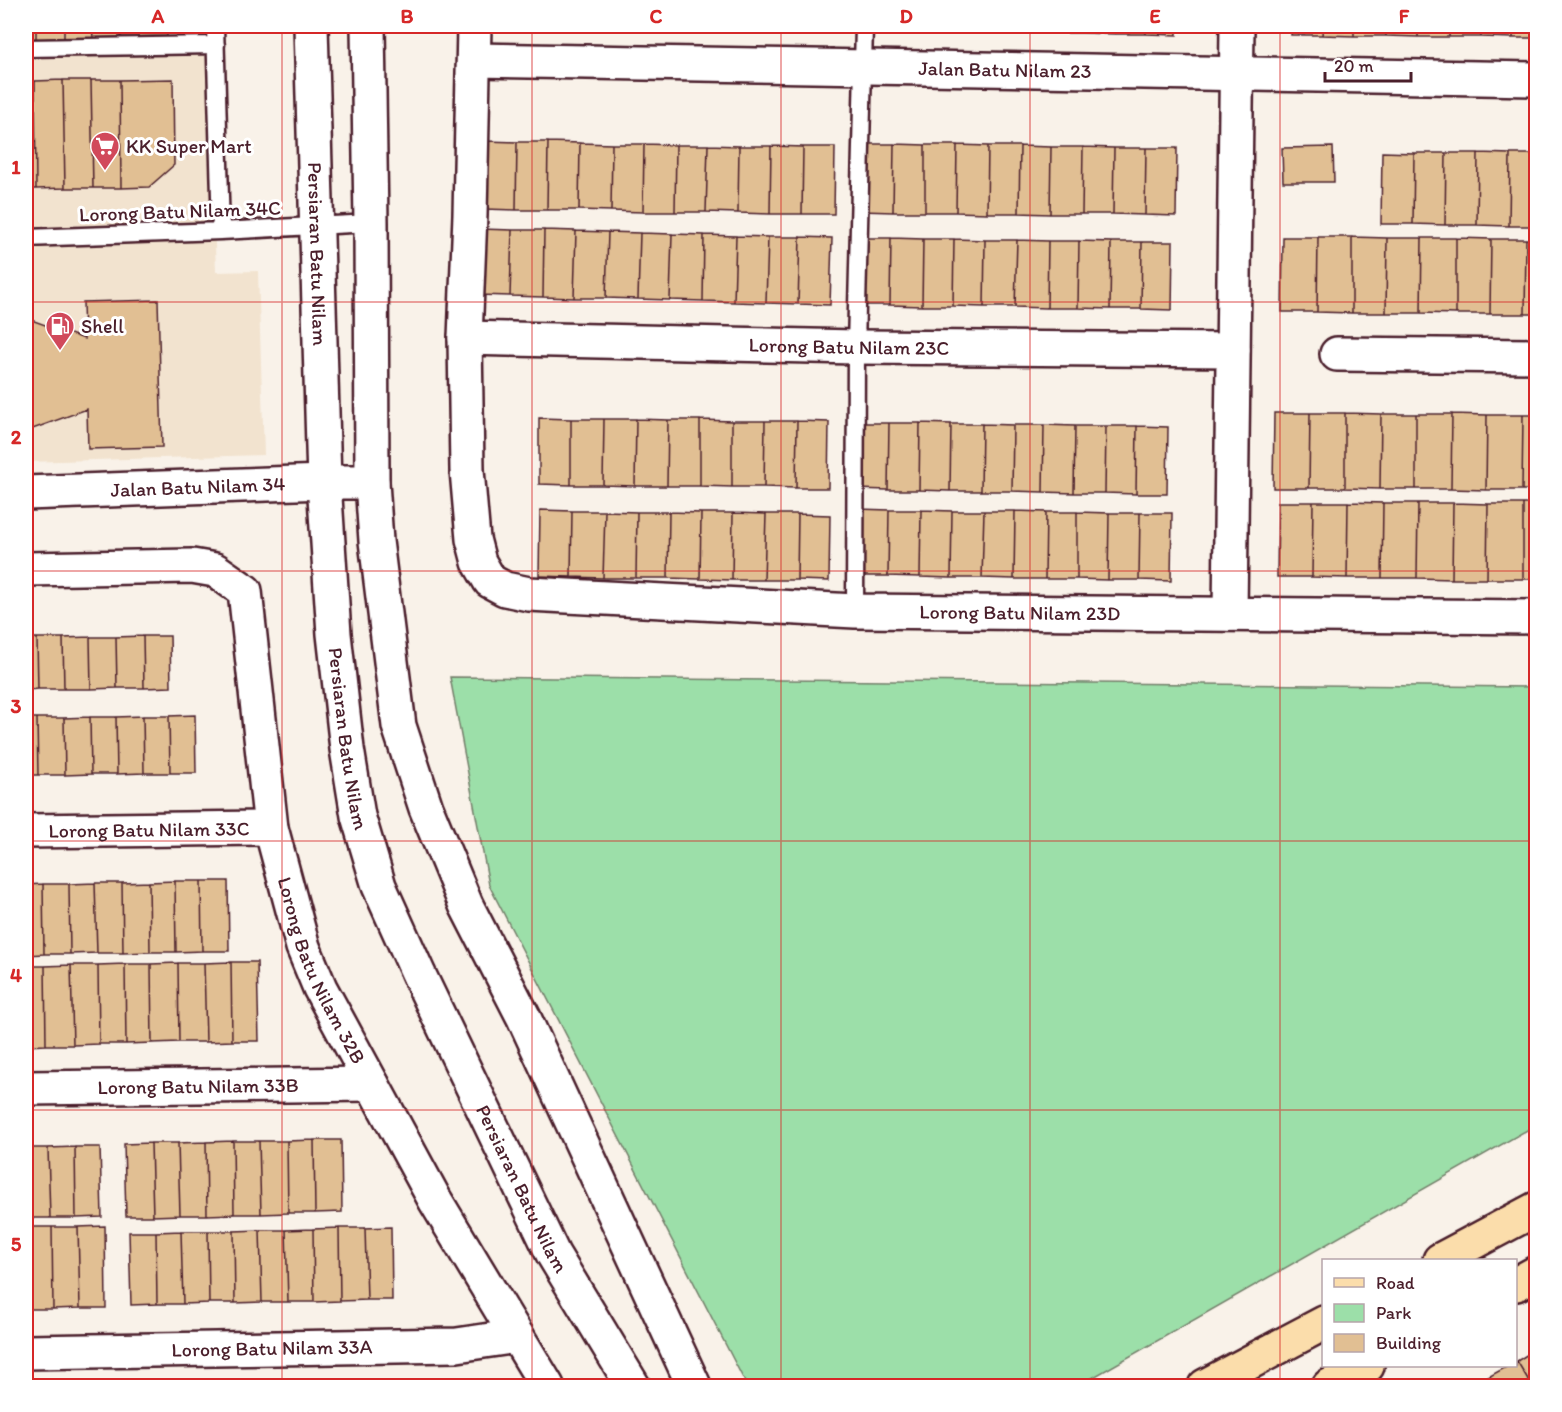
<svg xmlns="http://www.w3.org/2000/svg" width="1562" height="1412" viewBox="0 0 1562 1412" font-family="Itim,sans-serif">
<rect width="100%" height="100%" fill="#f9f2e9"/>
<filter id="ink" filterUnits="userSpaceOnUse"><feTurbulence type="fractalNoise" baseFrequency=".0167" numOctaves="2"/><feDisplacementMap in="SourceGraphic" scale="12" xChannelSelector="R" yChannelSelector="G"/><feConvolveMatrix kernelMatrix="1 2 1 2 8 2 1 2 1" color-interpolation-filters="sRGB"/></filter>
<g filter="url(#ink)">
<path fill="#f2e3cf" d="M26,26h181l9,246 42,-1 6,184 -238,7z"/>
<path fill="#9cdfa9" stroke="#737f6a" stroke-width="1.5" d="M450,677l1086,10v438l-458,261h-331l-258,-501z"/>
<path fill="#e1bf93" stroke="#4a1f2b" stroke-width="1.5" d="M26,26h10v13h-10z
M36,26h28v12l-28,1z
M64,26h28l1,12h-29z
M92,26h29v11l-28,1z
M121,26h46v10l-46,1z
M864,26h32v4h-32z
M896,26h31v5l-31,-1z
M927,26h31v6l-31,-1z
M958,26h31v6h-31z
M989,26h32v7l-32,-1z
M1021,26h31v7h-31z
M1052,26h31v7h-31z
M1083,26h32v8l-32,-1z
M1115,26h31v8h-31z
M1146,26h31v9l-31,-1z
M1291,26h32l-1,9h-31z
M1323,26h31v10l-32,-1z
M1354,26h32v10h-32z
M1386,26h32v11l-32,-1z
M1418,26h31v11h-31z
M1449,26h32v11h-32z
M1481,26h32v12l-32,-1z
M1513,26h23v12h-23z
M173,79l1,86 -25,22 -28,1 -1,-108z
M63,80h28l2,108h-28z
M63,80l2,108 -29,1 -1,-108z
M91,80h29l1,108h-28z
M26,81h9l1,108h-10z
M485,141l32,1 -1,68 -32,-1z
M517,142h31l-1,68h-31z
M548,142l32,1 -1,67h-32z
M580,143l32,1 -1,67 -32,-1z
M612,144h32l-1,68 -32,-1z
M644,144l32,1 -1,67h-32z
M863,144h31l-1,68 -32,-1z
M894,144l31,1v67h-32z
M676,145h32l-2,67h-31z
M708,145l31,1 -1,67 -32,-1z
M925,145h32l-1,67h-31z
M957,145l31,1 -1,67 -31,-1z
M739,146h32l-1,68 -32,-1z
M771,146l32,1 -1,67h-32z
M988,146h32l-1,67h-32z
M1020,146l31,1 -1,67 -31,-1z
M803,147h32l-1,67h-32z
M1051,147h32l-1,67h-32z
M1083,147l31,1 -1,66h-31z
M1333,147l1,35h-51l-1,-34z
M1114,148h32l-1,67 -32,-1z
M1146,148h31l-1,68 -31,-1z
M1382,152l32,1 -1,71h-32z
M1414,153h32l-1,72 -32,-1z
M1446,153h32l-1,72h-32z
M1478,153l32,1 -1,72 -32,-1z
M1510,154h26v72h-27z
M480,229l32,1 -2,66 -32,-1z
M512,230h32l-1,67 -33,-1z
M544,230l32,1 -2,67 -31,-1z
M576,231l32,1 -2,66h-32z
M608,232l32,1 -2,66 -32,-1z
M640,233l32,1 -2,66 -32,-1z
M672,234l32,1 -1,66 -33,-1z
M704,235l32,1 -2,66 -31,-1z
M736,236l32,1 -2,66 -32,-1z
M768,237h32l-2,67 -32,-1z
M800,237l32,1 -2,67 -32,-1z
M1283,237h35l-1,75h-35z
M1318,237h34v76l-35,-1z
M1352,237l35,1 -1,75h-34z
M860,238h31l-1,67h-31z
M891,238l32,1 -1,67 -32,-1z
M1387,238h35l-1,75h-35z
M1422,238h34v76l-35,-1z
M1456,238l35,1 -1,75h-34z
M923,239h31l-1,67h-31z
M954,239l31,1 -1,67 -31,-1z
M1491,239h35l-1,75h-35z
M1526,239h10v75h-11z
M985,240h32l-2,67h-31z
M1017,240l31,1 -1,67 -32,-1z
M1048,241h31l-1,67h-31z
M1079,241l32,1 -1,67 -32,-1z
M1111,242h31l-1,67h-31z
M1142,242h31l-1,68 -31,-1z
M158,300l4,147 -74,2 -1,-40 -57,21 -4,-112 58,21 -1,-37z
M26,318l4,112h-4z
M1274,413h36l-1,75h-36z
M1310,413h35v75h-36z
M1345,413l36,1 -1,75 -35,-1z
M1381,414h35v75h-36z
M1416,414h36l-1,75h-35z
M1452,414l35,1 -1,75 -35,-1z
M1487,415h36l-1,75h-36z
M1523,415h13v75h-14z
M539,418l32,1v66l-32,-1z
M571,419h33l-1,66h-32z
M604,419h32l-1,67 -32,-1z
M636,419l32,1 -1,66h-32z
M668,420h32v66h-33z
M700,420l32,1v66l-32,-1z
M732,421h33l-1,66h-32z
M765,421h32l-1,67 -32,-1z
M797,421l32,1 -1,66h-32z
M858,423h31l-1,67 -31,-1z
M889,423h31l-1,67h-31z
M920,423l31,1 -1,67 -31,-1z
M951,424h31l-1,67h-31z
M982,424l31,1 -1,66h-31z
M1013,425h31l-1,67 -31,-1z
M1044,425l31,1 -1,67 -31,-1z
M1075,426h31l-1,67h-31z
M1106,426h31l-1,68 -31,-1z
M1137,426l31,1 -1,67h-31z
M1278,502h35l-1,75h-35z
M1313,502h35l-1,76 -35,-1z
M1348,502l35,1 -1,75h-35z
M1383,503h35l-1,75h-35z
M1418,503h35l-1,76 -35,-1z
M1453,503l35,1 -1,75h-35z
M1488,504h35v75h-36z
M1523,504h13v75h-13z
M858,509l31,1 -1,66h-31z
M540,510l32,1 -1,66 -32,-1z
M889,510h32l-1,67 -32,-1z
M921,510l31,1 -1,67 -31,-1z
M572,511h33l-2,67 -32,-1z
M605,511l32,1 -1,66h-33z
M952,511h32l-2,67h-31z
M984,511h31l-1,68 -32,-1z
M1015,511l31,1 -1,67h-31z
M637,512h32l-1,66h-32z
M669,512l32,1 -1,66 -32,-1z
M1046,512h31v67h-32z
M1077,512l32,1 -1,67 -31,-1z
M701,513h32l-1,67 -32,-1z
M733,513l33,1 -2,66h-32z
M1109,513h31l-1,67h-31z
M1140,513h32l-1,68 -32,-1z
M766,514h32l-1,66h-33z
M798,514l32,1 -1,66 -32,-1z
M143,636h27l1,51 -27,1z
M143,636l1,52h-27l-1,-51z
M90,637l1,52h-27l-1,-51z
M90,637h26l1,51 -26,1z
M26,638h11l1,51 -12,1z
M37,638h26l1,51h-26z
M195,715l1,58h-26l-1,-57z
M143,716h26l1,57h-26z
M143,716l1,57 -27,1 -1,-57z
M90,717h26l1,57h-26z
M90,717l1,57 -26,1 -1,-57z
M26,718h11l1,57h-12z
M37,718h27l1,57h-27z
M175,881l1,71h-26l-1,-70z
M175,881h26l1,70 -26,1z
M201,881h27l1,70h-27z
M149,882l1,70 -27,1 -1,-70z
M95,883l2,70 -27,1 -1,-70z
M95,883h27l1,70h-26z
M43,884l1,70 -18,1v-70z
M43,884h26l1,70h-26z
M231,962h26l2,79h-27z
M231,962l1,79 -26,1 -2,-79z
M178,963h26l2,79h-27z
M178,963l1,79 -27,1 -1,-79z
M125,964h26l1,79 -26,1z
M125,964l1,80h-27l-1,-79z
M71,965h27l1,79 -26,1z
M71,965l2,80h-27l-1,-79z
M26,966h19l1,79 -20,1z
M314,1140h27l1,72 -27,1z
M314,1140l1,73h-27l-1,-72z
M233,1141l1,73 -27,1 -1,-73z
M233,1141h26l2,73h-27z
M259,1141h28l1,72 -27,1z
M206,1142l1,73h-27l-2,-72z
M151,1143l2,73h-27l-2,-72z
M151,1143h27l2,72 -27,1z
M75,1147h25l2,70 -26,1z
M75,1147l1,71h-26l-2,-70z
M26,1148h22l2,70h-24z
M105,1226l1,82h-26l-2,-81z
M26,1227h26l1,82h-26z
M52,1227h26l2,81 -27,1z
M391,1227l1,73h-25l-2,-72z
M339,1228h26l2,72 -27,1z
M339,1228l1,73 -26,1 -1,-73z
M313,1229l1,73h-26l-2,-72z
M260,1230h26l2,72h-26z
M260,1230l2,72 -27,1 -1,-72z
M181,1231h27l1,72 -26,1z
M181,1231l2,73h-26l-1,-72z
M208,1231h26l1,72h-26z
M129,1232h27l1,72 -26,1z
M1536,1349v37h-4l-15,-25z
M1516,1361h1l15,25h-37l-5,-10 18,-10h8z
M1490,1376l5,10h-23z"/>
<g fill="none" stroke-linecap="round" stroke-linejoin="round">
<g stroke="#4a1f2b" stroke-width="21">
<path id="lane" d="M215,26l6,205
M26,48l190,-3
M26,238l195,-7 150,-8
M855,611l1,-264 8,-321"/>
</g>
<g stroke="#4a1f2b" stroke-width="38">
<g id="street">
<path id="s1" d="M474,26l-4,189 -5,123 2,132 6,69 6,23 11,19 15,8 24,5 326,17 681,6"/>
<path id="s2" d="M474,60l1062,19"/>
<path id="s3" d="M465,338l391,9 377,3"/>
<path d="M1337,354l199,2"/>
<path id="s4" d="M26,569l166,-3 23,4 30,21 26,237 32,119 17,41 115,212 112,186"/>
<path d="M1230,614l7,-588"/>
<path id="s5" d="M26,831l245,-3"/>
<path id="s6" d="M26,1088l346,-4"/>
<path id="s7" d="M26,1352l431,-7 60,-9"/>
</g>
</g>
<g stroke="#4a1f2b" stroke-width="38">
<g id="secondary">
<path id="s8" d="M311,26l13,456 10,152 13,115 11,67 21,70 40,89 134,279 80,132"/>
<path d="M368,26l3,197 1,259 4,59 23,185 27,82 40,97 58,113 170,368"/>
<path id="s9" d="M26,493l298,-11h48"/>
</g>
</g>
<g stroke="#4a1f2b" stroke-width="38">
<path id="primary" d="M1440,1260l96,-51
M1516,1284l20,-11
M1205,1386l119,-63
M1329,1386l38,-20"/>
</g>
<use href="#lane" stroke="#fff" stroke-width="16"/>
<use href="#street" stroke="#fff" stroke-width="33"/>
<use href="#secondary" stroke="#fff" stroke-width="33"/>
<use href="#primary" stroke="#fbddab" stroke-width="33"/>
</g>
</g>
<path fill="none" stroke="#d62828" stroke-width="1.5" stroke-opacity="0.55" d="M282,26v1360M532,26v1360M781,26v1360M1030,26v1360M1280,26v1360M26,302h1510M26,571h1510M26,841h1510M26,1110h1510"/>
<defs>
<g id="supermarket-pin" transform="scale(1.5)"><path d="M0 17L-7.5 6A9.5 9.5 0 1 1 7.5 6Z" fill="#d1495b" stroke="#fff"/><path d="M-6-5.5h2.5l.6 2H6L4.5 2H-2.5L-4.4-4H-6ZM-1.5 3.2a1.3 1.3 0 1 0 .1 0ZM3 3.2a1.3 1.3 0 1 0 .1 0Z" fill="#fff"/></g>
<g id="fuel-pin" transform="scale(1.5)"><path d="M0 17L-7.5 6A9.5 9.5 0 1 1 7.5 6Z" fill="#d1495b" stroke="#fff"/><path d="M-5.5-6h7V0h2V4h1.3V-2.5L3-4.5l.8-.8L6-3V5H2.5V1h-1V6h-7ZM-4.2-4.7v3.2H.2V-4.7Z" fill="#fff"/></g>
</defs>
<g fill-rule="evenodd">
<use href="#supermarket-pin" x="105" y="146"/>
<use href="#fuel-pin" x="60" y="326"/>
</g>
<g text-anchor="middle" stroke-width="6" stroke-linejoin="round" paint-order="stroke">
<g font-size="20" fill="#4a1f2b" stroke="#fff">
<text dy="7" stroke="none"><textPath href="#s2" startOffset="531">Jalan Batu Nilam 23</textPath></text>
<text transform="translate(180 211) rotate(-2)" y="7">Lorong Batu Nilam 34C</text>
<text dy="7" stroke="none"><textPath href="#s8" startOffset="228">Persiaran Batu Nilam</textPath></text>
<text dy="7" stroke="none"><textPath href="#s3" startOffset="384">Lorong Batu Nilam 23C</textPath></text>
<text dy="7" stroke="none"><textPath href="#s9" startOffset="172">Jalan Batu Nilam 34</textPath></text>
<text dy="7" stroke="none"><textPath href="#s1" startOffset="1092">Lorong Batu Nilam 23D</textPath></text>
<text dy="7" stroke="none"><textPath href="#s8" startOffset="714">Persiaran Batu Nilam</textPath></text>
<text dy="7" stroke="none"><textPath href="#s5" startOffset="123">Lorong Batu Nilam 33C</textPath></text>
<text dy="7" stroke="none"><textPath href="#s4" startOffset="616">Lorong Batu Nilam 32B</textPath></text>
<text dy="7" stroke="none"><textPath href="#s6" startOffset="172">Lorong Batu Nilam 33B</textPath></text>
<text dy="7" stroke="none"><textPath href="#s8" startOffset="1200">Persiaran Batu Nilam</textPath></text>
<text dy="7" stroke="none"><textPath href="#s7" startOffset="246">Lorong Batu Nilam 33A</textPath></text>
</g>
<g font-size="20" fill="#4a1f2b" stroke="#fff" text-anchor="start">
<text x="126" y="153">KK Super Mart</text>
<text x="81" y="333">Shell</text>
</g>
</g>
<rect width="1562" height="1412" fill="none" stroke="#fff" stroke-width="66"/>
<rect x="1322" y="1259" width="195" height="108" fill="#ffffff" stroke="#b7a5aa" stroke-width="1.5"/>
<rect x="1334" y="1278" width="30" height="9" fill="#fbddab" stroke="#b7a5aa" stroke-width="1.5"/>
<text x="1376" y="1289" font-size="18" fill="#4a1f2b">Road</text>
<rect x="1334" y="1304" width="30" height="18" fill="#9cdfa9" stroke="#b7a5aa" stroke-width="1.5"/>
<text x="1376" y="1319" font-size="18" fill="#4a1f2b">Park</text>
<rect x="1334" y="1334" width="30" height="18" fill="#e1bf93" stroke="#b7a5aa" stroke-width="1.5"/>
<text x="1376" y="1349" font-size="18" fill="#4a1f2b">Building</text>
<path d="M1325 72v9h86v-9" fill="none" stroke="#4a1f2b" stroke-width="3"/>
<text x="1334" y="72" font-size="18" fill="#4a1f2b" stroke="#ffffff" stroke-width="4.5" paint-order="stroke">20 m</text>
<rect x="33" y="33" width="1496" height="1346" fill="none" stroke="#d62828" stroke-width="2"/>
<g font-size="20" text-anchor="middle" font-weight="bold" fill="#d62828">
<text x="158" y="23">A</text>
<text x="407" y="23">B</text>
<text x="656" y="23">C</text>
<text x="906" y="23">D</text>
<text x="1155" y="23">E</text>
<text x="1404" y="23">F</text>
<text x="16" y="174">1</text>
<text x="16" y="444">2</text>
<text x="16" y="713">3</text>
<text x="16" y="982">4</text>
<text x="16" y="1251">5</text>
</g>
</svg>
